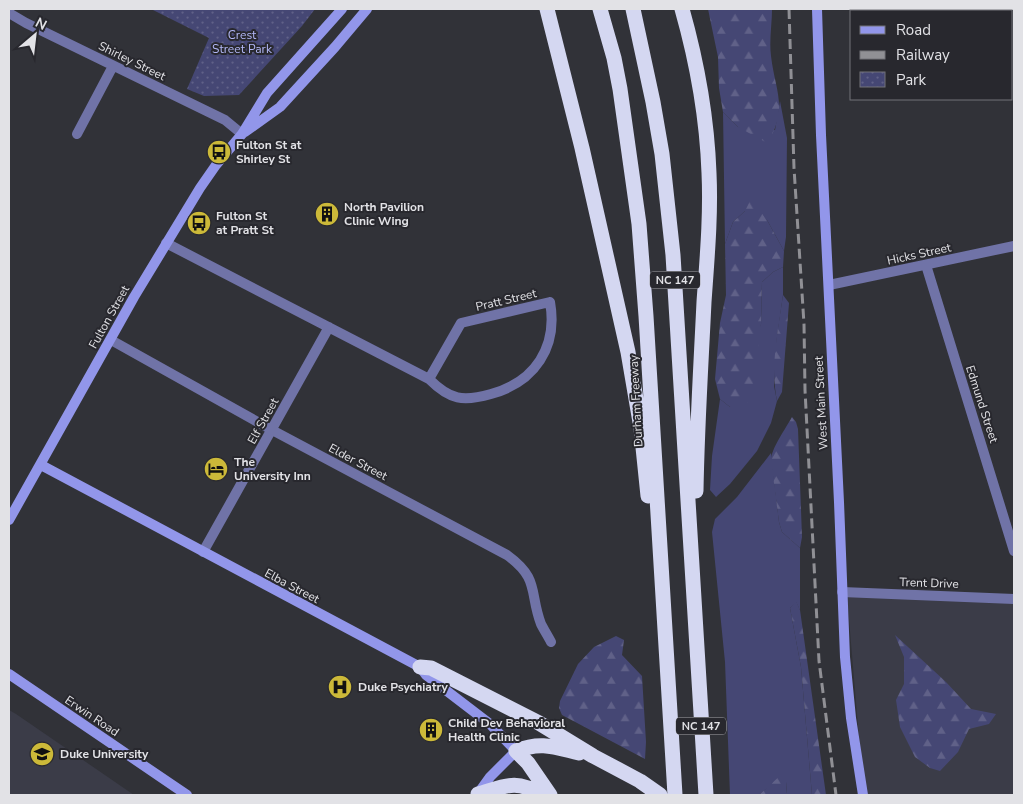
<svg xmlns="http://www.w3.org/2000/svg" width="1023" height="804" viewBox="0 0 1023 804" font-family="'Nunito Sans',sans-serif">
<defs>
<pattern id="forest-firs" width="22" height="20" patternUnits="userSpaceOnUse" patternTransform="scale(1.25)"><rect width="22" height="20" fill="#454774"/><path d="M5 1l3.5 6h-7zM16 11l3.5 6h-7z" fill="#606188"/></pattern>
<pattern id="park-dots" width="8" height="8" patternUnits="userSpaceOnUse" patternTransform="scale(1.25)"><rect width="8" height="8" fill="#454774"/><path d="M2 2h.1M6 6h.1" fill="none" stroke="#606188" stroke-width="1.8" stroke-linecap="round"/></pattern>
</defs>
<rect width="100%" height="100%" fill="#313238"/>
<path fill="#3b3c48" d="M847,595l167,7v193h-147l-6,-33z
M9,710l7,4 118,81h-125z"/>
<path fill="#454774" d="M780,101l7,37 -1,99 -2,14 -17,-31 -22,-9 -12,11 -8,22 -2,-132 15,15 37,3z
M783,267v28l-6,42 -3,49 3,15 -6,22 -14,28 -27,33 -14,13 -6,-7 2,-34 8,-57 10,8 31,-83 1,-42 11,-10z
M771,453l8,69 3,10 18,16v62l-4,-8 -6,6 11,59 11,128h-25l-1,-13 -20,7 -7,6h-29l-5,-133 -13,-130 3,-13 22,-22z"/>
<path fill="url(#forest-firs)" d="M708,9h64c0,15 -3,32 -1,47 4,35 18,53 -4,87l-29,-16 -15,-15 -4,-24 -1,-31z
M751,199l16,21 17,31 -1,16 -10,5 -11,10 -1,42 -9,70 -5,9 -17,4 -10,-8 -5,-20 5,-56 6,-28 -1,-51 8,-22 12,-11z
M783,295l6,8 -7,89 -5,9c-7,-34 1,-71 6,-106z
M792,417l4,5 2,7 4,108 -2,11 -18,-16 -3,-10 -8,-62c0,-11 15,-32 21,-43z
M796,601l4,9 26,185h-14l-11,-128 -11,-59z
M895,635l51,47 25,27 25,5 -7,10 -20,5 -11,23 -18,19 -10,-3 -15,-11 -15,-30 -4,-27 8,-16v-27z
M616,636l8,4 -2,15 20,21 4,66 -1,17 -83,-44 -3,-7 1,-7 18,-37 16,-17z
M782,774l4,8 1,13h-28z"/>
<path fill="url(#park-dots)" d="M151,9h164l-13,17 -63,69 -35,1 -17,-7 22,-51z"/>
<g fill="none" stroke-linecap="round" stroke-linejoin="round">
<path stroke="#7073a7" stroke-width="10" d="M9,13l17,10 199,97 17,14
M77,134l36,-68
M166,243l263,136c21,21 34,23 62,15 44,-12 67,-47 59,-92l-89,21 -32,56
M926,265l88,286
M829,285l185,-39
M111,340l161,90 235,125c33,24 22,37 34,69 3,6 7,12 10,18
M203,552l126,-225
M842,592l172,7"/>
<path stroke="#9296ea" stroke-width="10" d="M817,9l4,126 18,367 6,155 6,61 12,77
M245,132l35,-25 55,-60 32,-38
M41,465l379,202 6,8 64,49 26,27 -26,26 -13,18
M9,520l125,-223 66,-109 16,-23 26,-31 25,-41 75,-84
M9,674l178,121"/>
<path stroke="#d4d7f1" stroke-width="15" d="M547,9l35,139 46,204 13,76 7,68
M600,9l14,49 6,31 19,135 7,92 29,479
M633,9l20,93 9,52 11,101 33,540
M682,9c15,53 25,109 27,164 2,43 -2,86 -5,129 -3,63 -7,126 -8,189
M420,667l11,1 108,55 54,33 47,25 20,14
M478,794c25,-7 39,-16 62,1
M550,795l-22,-32 -12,-12c25,-10 38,-4 63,2"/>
<path stroke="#909095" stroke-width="3" stroke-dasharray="10 5" stroke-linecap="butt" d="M789,9l5,159 10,156 1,66 14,271 17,134"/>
</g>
<defs>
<g id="bus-disc" transform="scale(1.25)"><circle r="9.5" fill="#ccb939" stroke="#28282e"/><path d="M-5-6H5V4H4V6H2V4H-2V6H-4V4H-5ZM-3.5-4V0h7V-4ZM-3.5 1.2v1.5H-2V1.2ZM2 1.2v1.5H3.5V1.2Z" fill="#111"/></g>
<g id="building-disc" transform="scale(1.25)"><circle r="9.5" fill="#ccb939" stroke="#28282e"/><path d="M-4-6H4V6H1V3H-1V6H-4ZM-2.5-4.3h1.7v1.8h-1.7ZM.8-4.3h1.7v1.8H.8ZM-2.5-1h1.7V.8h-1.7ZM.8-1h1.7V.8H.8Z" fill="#111"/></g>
<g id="hotel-disc" transform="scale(1.25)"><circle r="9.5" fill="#ccb939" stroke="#28282e"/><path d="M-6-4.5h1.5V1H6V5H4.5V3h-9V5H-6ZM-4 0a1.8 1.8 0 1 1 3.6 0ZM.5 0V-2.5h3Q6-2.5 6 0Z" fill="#111"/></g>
<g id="hospital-disc" transform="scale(1.25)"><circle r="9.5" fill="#ccb939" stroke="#28282e"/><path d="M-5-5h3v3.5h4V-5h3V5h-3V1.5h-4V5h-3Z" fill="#111"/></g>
<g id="university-disc" transform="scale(1.25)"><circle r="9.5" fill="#ccb939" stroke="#28282e"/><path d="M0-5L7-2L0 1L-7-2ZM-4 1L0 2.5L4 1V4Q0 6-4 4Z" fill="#111"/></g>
</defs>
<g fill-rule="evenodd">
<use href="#bus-disc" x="219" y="152"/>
<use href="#building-disc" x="327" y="214"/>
<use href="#bus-disc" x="199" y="223"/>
<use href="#hotel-disc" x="216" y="469"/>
<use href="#hospital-disc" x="340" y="687"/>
<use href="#building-disc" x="431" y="730"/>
<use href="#university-disc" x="42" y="754"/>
</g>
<g text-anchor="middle" stroke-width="4" stroke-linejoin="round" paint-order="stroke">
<g fill="#28282e" stroke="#aaaaaf" stroke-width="1">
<rect x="650" y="271.5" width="50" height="17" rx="4"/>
<rect x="676" y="717.5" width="50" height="17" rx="4"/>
</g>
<g font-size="11" font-weight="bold" fill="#e2e2e6">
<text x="675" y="284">NC 147</text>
<text x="701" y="730">NC 147</text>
</g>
<g font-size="12" fill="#b3b8f7" stroke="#28282e">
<text x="242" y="39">Crest<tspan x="242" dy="14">Street Park</tspan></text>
</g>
<g font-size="12" fill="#e2e2e6" stroke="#28282e">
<text transform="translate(132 61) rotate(26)" y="4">Shirley Street</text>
<text transform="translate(919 254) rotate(-12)" y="4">Hicks Street</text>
<text transform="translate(506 300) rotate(-13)" y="4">Pratt Street</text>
<text transform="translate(109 317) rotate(-61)" y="4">Fulton Street</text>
<text transform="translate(636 401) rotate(-93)" y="4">Durham Freeway</text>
<text transform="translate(821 403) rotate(-93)" y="4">West Main Street</text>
<text transform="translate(982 404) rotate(72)" y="4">Edmund Street</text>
<text transform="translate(263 421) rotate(-61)" y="4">Elf Street</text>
<text transform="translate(358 462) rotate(28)" y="4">Elder Street</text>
<text transform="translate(929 583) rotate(2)" y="4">Trent Drive</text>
<text transform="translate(292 586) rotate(28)" y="4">Elba Street</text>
<text transform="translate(92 716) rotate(34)" y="4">Erwin Road</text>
</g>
<g font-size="12" font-weight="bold" fill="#e2e2e6" stroke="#28282e" text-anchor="start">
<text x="236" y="149">Fulton St at<tspan x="236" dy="14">Shirley St</tspan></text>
<text x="344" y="211">North Pavilion<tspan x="344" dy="14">Clinic Wing</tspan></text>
<text x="216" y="220">Fulton St<tspan x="216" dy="14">at Pratt St</tspan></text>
<text x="234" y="466">The<tspan x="234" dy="14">University Inn</tspan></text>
<text x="358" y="691">Duke Psychiatry</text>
<text x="448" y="727">Child Dev Behavioral<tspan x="448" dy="14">Health Clinic</tspan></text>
<text x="60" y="758">Duke University</text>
</g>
</g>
<rect width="1023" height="804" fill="none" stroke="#e2e2e6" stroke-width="20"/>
<rect x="850" y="10" width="162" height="90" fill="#28282e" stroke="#727278"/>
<rect x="860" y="26" width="25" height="8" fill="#9296ea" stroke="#727278"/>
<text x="896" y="35" font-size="15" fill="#e2e2e6">Road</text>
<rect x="860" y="51" width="25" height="8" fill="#909095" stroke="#727278"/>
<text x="896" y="60" font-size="15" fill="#e2e2e6">Railway</text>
<rect x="860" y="72" width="25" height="15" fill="url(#park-dots)" stroke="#727278"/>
<text x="896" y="85" font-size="15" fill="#e2e2e6">Park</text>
<g transform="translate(35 35) rotate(28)" stroke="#28282e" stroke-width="4" paint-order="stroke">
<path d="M0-4L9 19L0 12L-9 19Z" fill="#e2e2e6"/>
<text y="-8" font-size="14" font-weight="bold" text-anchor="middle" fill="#e2e2e6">N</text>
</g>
</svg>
